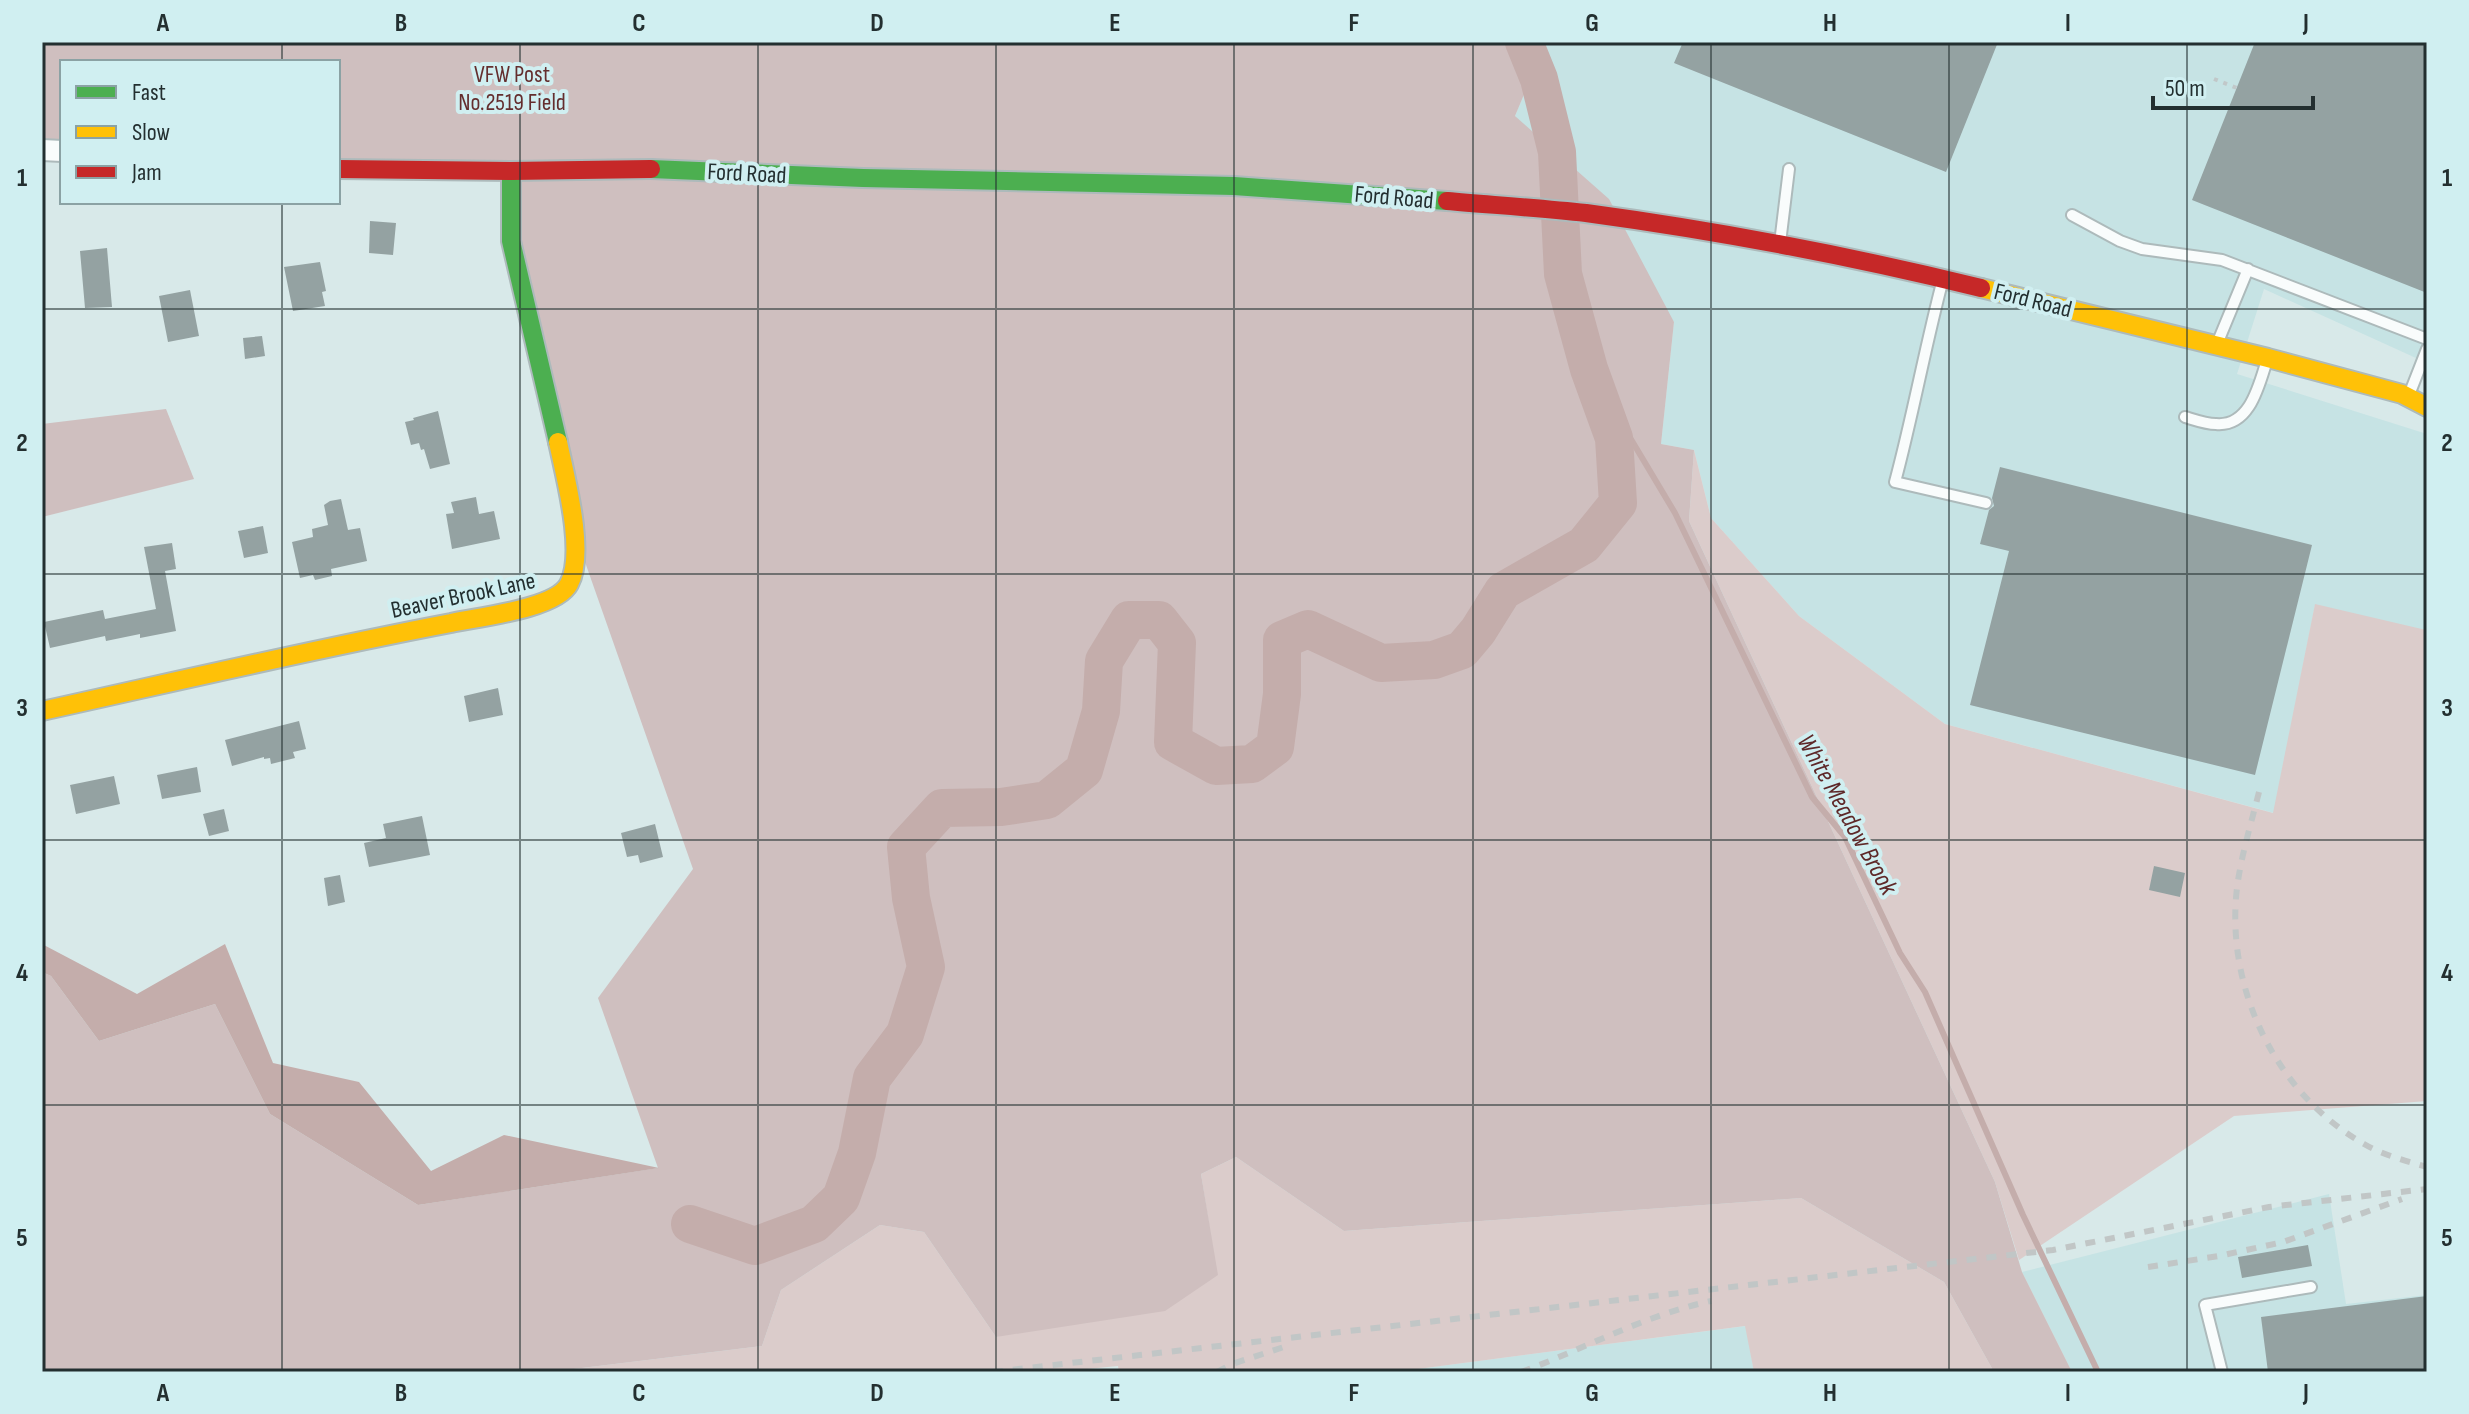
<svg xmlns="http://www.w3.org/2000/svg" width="2469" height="1414" viewBox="0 0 2469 1414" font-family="'Sofia Sans Condensed',sans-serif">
<rect width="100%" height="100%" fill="#d8e9e9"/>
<path fill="#c6e3e4" d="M1546,42h881v321l-163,-74 -27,85 190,60 -1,197 -111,-26 -41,208 -329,-89 -146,-108 -88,-98 -17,-68 -33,-6 13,-122 -159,-206z
M2329,1194l17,110 81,-9v77h-355l-50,-100z
M1746,1326l8,46h-359z"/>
<path fill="#dbcccb" d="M1694,450l17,68 88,98 146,108 328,89 42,-209 111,26 1,-4v475l-193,15 -215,144 -24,-78 -306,-661z
M1236,1157l108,74 457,-33 143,84 50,90h-240l-9,-46 -350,46h-276l-1,-6 -62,6h-507l213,-26 19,-56 99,-65 44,7 72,105 221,-62 -16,-101z"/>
<path fill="#cfbfbf" d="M42,42h1504l-31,74 94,83 65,123 -13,122 33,6 -5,71 306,661 27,90 50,100h-78l-50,-90 -143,-84 -457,33 -108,-74 -35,17 17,101 -53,36 -169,26 -72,-105 -44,-7 -99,65 -19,56 -213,26h-507v-400l9,4 48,65 116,-37 55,110 148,91 240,-37 -60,-170 95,-129 -108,-307 -80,-399 -167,-4v-97h-276v89h-20z
M166,409l28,70 -152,38v-93z"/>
<path fill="#c4adab" d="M42,944l95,50 88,-50 48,119 86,19 72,89 73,-36 155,33 -241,37 -148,-91 -55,-110 -116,37 -48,-65 -9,-4z"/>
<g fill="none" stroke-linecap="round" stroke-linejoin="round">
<path stroke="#c4adab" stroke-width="6" d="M1589,369l86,144 137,284 33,40 55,116 25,39 98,223 75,157"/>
<path stroke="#c4adab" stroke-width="38" d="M690,1224l65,22 59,-22 27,-26 16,-45 15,-75 33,-44 21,-67 -15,-69 -5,-51 36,-39 59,-1 46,-7 37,-30 17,-59 3,-50 25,-41h30l18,23 -4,99 43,24 36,-2 23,-17 7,-53v-54l26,-11 73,34 53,-3 28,-10 16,-19 25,-40 81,-46 34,-42 -4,-65 -25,-69 -26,-95 -6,-122 -18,-73 -15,-37"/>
</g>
<path fill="#94a2a2" d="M1683,42h315l-52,130 -272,-109z
M2255,42h172v251l-235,-93z
M370,221l26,2 -3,32 -24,-2z
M107,248l5,59 -27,1 -5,-57z
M320,262l6,29 -4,1 3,14 -32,5 -9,-44z
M190,290l9,46 -31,6 -9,-46z
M262,336l3,20 -20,3 -2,-21z
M438,411l12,53 -20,5 -6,-20 -3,1 -2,-7 -8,2 -6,-23 9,-2 -1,-2z
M2000,467l312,78 -57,230 -285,-70 39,-154 -29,-7 9,-34 5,-4 -2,-8z
M476,497l3,17 15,-3 6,28 -48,10 -6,-35 8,-1 -3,-11z
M341,499l7,31 12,-2 7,33 -36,8 1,7 -17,4 -2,-5 -13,3 -8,-36 21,-5 -1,-8 16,-4 -4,-20 6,-4z
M263,526l5,27 -24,5 -6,-27z
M172,543l4,26 -11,2 11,60 -36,7v-4l-34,7 -1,-5 -55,12 -6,-26 59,-12 2,9 51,-10 -12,-62z
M498,688l5,27 -34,7 -5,-26z
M299,721l7,28 -13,3 2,6 -24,6 -1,-6 -6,1v-2l-32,9 -7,-26z
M197,767l4,25 -39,7 -5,-24z
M114,776l6,28 -44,10 -6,-29z
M224,809l5,22 -20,5 -6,-22z
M422,816l8,39 -61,12 -5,-24 22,-5 -3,-14z
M655,824l8,33 -23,6 -2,-8 -11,2 -6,-24z
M2154,866l31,7 -5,24 -31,-7z
M340,875l5,27 -17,4 -4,-28z
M2308,1245l4,21 -70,12 -4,-21z
M2427,1296v76h-159l-7,-55z"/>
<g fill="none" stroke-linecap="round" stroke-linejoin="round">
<g stroke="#adbabb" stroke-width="14">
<path id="lane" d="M2072,215l48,26 22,8 80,11 205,79
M1780,243l9,-74
M1943,279c-18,68 -30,136 -48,203l91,21
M2217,344l31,-75
M2409,395l18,-46
M2185,417c10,3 21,7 31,7 34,3 43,-39 51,-64
M2222,1372l-17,-67 106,-18"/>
</g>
<g stroke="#adbabb" stroke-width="24">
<path id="street" d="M42,150l20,1"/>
</g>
<g stroke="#adbabb" stroke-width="22">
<path id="fast" d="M651,169l212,9 371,8 213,15
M511,171v70l47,201"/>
</g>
<g stroke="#adbabb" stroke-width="22">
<path id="slow" d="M1981,288l287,70 134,36 25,13
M42,711c136,-30 272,-62 409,-88 27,-6 105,-14 118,-39 17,-31 -4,-108 -11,-142"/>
</g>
<g stroke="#adbabb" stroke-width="22">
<path id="jam" d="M338,169l173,2 140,-2
M1447,201c46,4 93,7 139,12 133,18 265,43 395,75"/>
</g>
<path stroke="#c1c8c9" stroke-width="4" stroke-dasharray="4 6" stroke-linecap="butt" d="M2214,79l23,9"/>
<use href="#lane" stroke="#f9fcfc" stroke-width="10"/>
<use href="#street" stroke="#f9fcfc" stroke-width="20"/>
<use href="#fast" stroke="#4caf50" stroke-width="18"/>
<use href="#slow" stroke="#ffc107" stroke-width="18"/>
<use href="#jam" stroke="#c62828" stroke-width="18"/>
<path stroke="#c1c6c6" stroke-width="6" stroke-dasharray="10 10" stroke-linecap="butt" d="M2259,792c-8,32 -18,64 -22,96 -12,100 39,206 127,256 19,11 42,17 63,23
M2148,1267l71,-11 64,-14 119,-43
M993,1372l1060,-122 216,-43 158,-18
M1217,1372l15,-8 55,-18
M1521,1372c66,-24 121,-56 190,-71"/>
</g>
<path fill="none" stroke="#232f30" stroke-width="2" stroke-opacity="0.55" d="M282,42v20M520,42v1330M758,42v1330M996,42v1330M1234,42v1330M1473,42v1330M1711,42v1330M1949,42v1330M2187,42v1330M282,202v1170M42,309h2385M42,574h2385M42,840h2385M42,1105h2385"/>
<g text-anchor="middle" stroke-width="8" stroke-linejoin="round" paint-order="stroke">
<g font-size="24" fill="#642e2e" stroke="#d0eff1">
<text x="512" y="82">VFW Post<tspan x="512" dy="28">No.2519 Field</tspan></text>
</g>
<g font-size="24" fill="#232f30" stroke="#d0eff1">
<text transform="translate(747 173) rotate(3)" y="8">Ford Road</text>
<text transform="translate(1394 197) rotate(5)" y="8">Ford Road</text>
<text transform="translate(2033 300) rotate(14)" y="8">Ford Road</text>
<text transform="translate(463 595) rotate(-12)" y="8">Beaver Brook Lane</text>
</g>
<g font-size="26" font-style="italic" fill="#5e2828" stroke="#d0eff1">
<text transform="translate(1848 814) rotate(61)" y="9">White Meadow Brook</text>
</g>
</g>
<rect width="2469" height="1414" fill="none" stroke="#d0eff1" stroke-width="88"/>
<rect x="60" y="60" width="280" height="144" fill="#d0eff1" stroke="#8ba2a4" stroke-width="2"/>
<rect x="76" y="86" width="40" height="12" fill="#4caf50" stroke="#8ba2a4" stroke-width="2"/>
<text x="132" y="100" font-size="24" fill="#232f30">Fast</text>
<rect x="76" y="126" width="40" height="12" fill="#ffc107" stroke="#8ba2a4" stroke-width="2"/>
<text x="132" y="140" font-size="24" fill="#232f30">Slow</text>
<rect x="76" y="166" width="40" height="12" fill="#c62828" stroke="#8ba2a4" stroke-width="2"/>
<text x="132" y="180" font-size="24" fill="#232f30">Jam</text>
<path d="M2153 96v12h160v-12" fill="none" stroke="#232f30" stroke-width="4"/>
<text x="2165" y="96" font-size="24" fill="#232f30" stroke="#d0eff1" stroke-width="6" paint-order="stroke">50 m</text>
<rect x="44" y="44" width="2381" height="1326" fill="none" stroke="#232f30" stroke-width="3"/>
<g font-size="26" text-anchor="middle" font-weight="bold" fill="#232f30">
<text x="163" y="31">A</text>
<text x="401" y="31">B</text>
<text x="639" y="31">C</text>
<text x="877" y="31">D</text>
<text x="1115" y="31">E</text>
<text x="1354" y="31">F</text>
<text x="1592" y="31">G</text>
<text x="1830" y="31">H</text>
<text x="2068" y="31">I</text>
<text x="2306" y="31">J</text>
<text x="22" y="186">1</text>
<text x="2447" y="186">1</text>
<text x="22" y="451">2</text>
<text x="2447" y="451">2</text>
<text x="22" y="716">3</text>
<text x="2447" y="716">3</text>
<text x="22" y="981">4</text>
<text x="2447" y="981">4</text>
<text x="22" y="1246">5</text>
<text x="2447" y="1246">5</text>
<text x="163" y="1401">A</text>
<text x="401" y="1401">B</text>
<text x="639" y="1401">C</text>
<text x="877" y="1401">D</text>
<text x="1115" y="1401">E</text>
<text x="1354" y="1401">F</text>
<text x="1592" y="1401">G</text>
<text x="1830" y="1401">H</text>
<text x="2068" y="1401">I</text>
<text x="2306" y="1401">J</text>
</g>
</svg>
